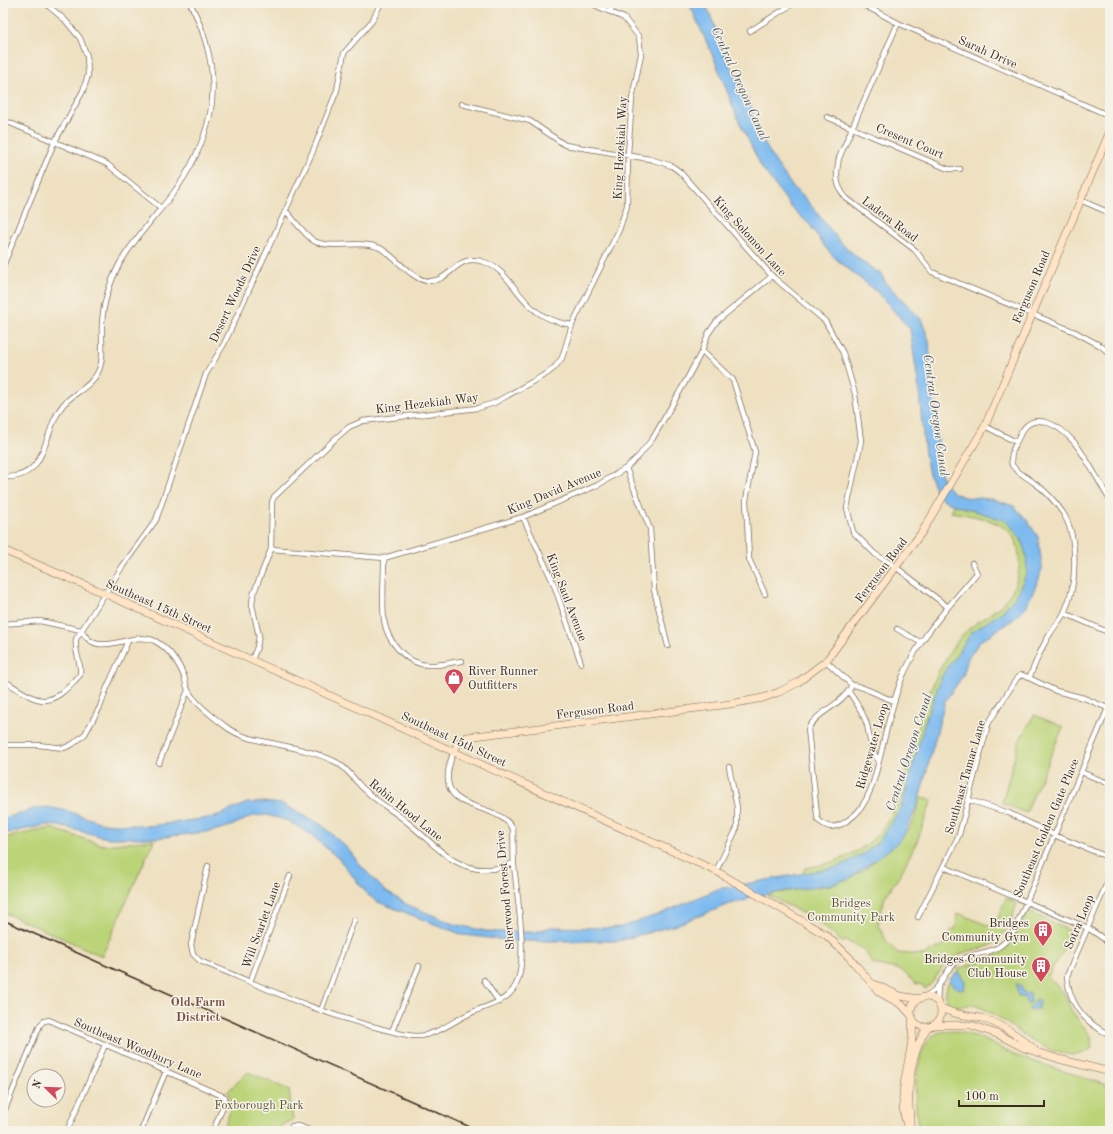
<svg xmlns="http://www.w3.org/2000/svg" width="1113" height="1134" viewBox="0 0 1113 1134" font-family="'Old Standard TT',serif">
<rect width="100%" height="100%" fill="#f7f3e8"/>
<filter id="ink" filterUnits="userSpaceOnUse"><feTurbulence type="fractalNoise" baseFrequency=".025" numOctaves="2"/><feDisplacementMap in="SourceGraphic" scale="8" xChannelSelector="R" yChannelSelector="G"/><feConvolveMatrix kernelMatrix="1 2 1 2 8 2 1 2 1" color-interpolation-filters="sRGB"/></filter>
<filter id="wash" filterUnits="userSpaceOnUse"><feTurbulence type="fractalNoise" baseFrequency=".012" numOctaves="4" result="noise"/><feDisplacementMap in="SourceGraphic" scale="16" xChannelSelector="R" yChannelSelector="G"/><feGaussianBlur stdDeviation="0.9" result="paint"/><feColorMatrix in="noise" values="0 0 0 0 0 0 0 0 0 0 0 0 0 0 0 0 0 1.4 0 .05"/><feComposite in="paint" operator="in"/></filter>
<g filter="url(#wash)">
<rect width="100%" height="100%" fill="#eee0c0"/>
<path fill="#bbd478" stroke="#7b7f4b" d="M956,500l40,9 32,28 1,46 -45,50 -31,39 -42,131 -38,53 -74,27 6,-15c32,-5 60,-15 80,-43 12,-16 16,-34 21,-53 11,-38 19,-79 40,-114 7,-11 14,-22 24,-30 8,-7 17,-11 25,-18 19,-14 28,-38 23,-61 -6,-30 -43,-32 -67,-37z
M1034,715l29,12 -37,86 -24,-10 17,-62z
M920,798l12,2 -14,39 -18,36 -15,22 -7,27 9,18 11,11 25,2 21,-10 8,-16 3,1 3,-17 36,15 12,-30 11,5c-6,20 -14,41 -37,46 -11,2 -21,4 -31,12 -10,8 -13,21 -24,28l-3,-4 -7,-2 -14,-13 -28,-6 -10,-15 -17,-8 -4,1 -25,-21 -51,-27 65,-9 32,-14 45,-40 6,-12z
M51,828l52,17 51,-5 -52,116 -99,-44v-74z
M1026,910l48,23 -26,43 17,19 6,15 20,26 1,12c-24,21 -68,-12 -88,-27 -8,-6 -17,-10 -25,-14 -11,-7 -23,7 -33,-8 -1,-11 2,-20 12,-27l-2,-2 43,-16 10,-8z
M954,1031l25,6 35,18 96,31v45h-191c-5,-27 -7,-73 13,-95l8,-4z
M248,1072l41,18 4,30 -10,4 -5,7h-56c5,-13 15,-27 5,-39z"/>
<path fill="#7cbaf0" stroke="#5c7287" d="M689,3h16l8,18 12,35 24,45 4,11 2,14 19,34 20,29 10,8 37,46 23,20 17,11 5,9 35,36 8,21 2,38 7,48v38l6,19 10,10 10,4 27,2 23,7 13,14 11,17 4,29 -3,13 -13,28 -12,12 -34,22 -12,17 -5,18 -18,25 -27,103 -14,31 -10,11 -45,33 -17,5 -82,13 -3,3 -17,4 -54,21 -58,16h-104l-51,-6 -85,-33 -10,-7 -29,-36 -29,-25 -22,-13 -21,-6 -14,1 -22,10 -18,5 -57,7h-49l-47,-12 -14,-1 -43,9v-15l30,-10 14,-2 21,4 34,12 47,3 66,-9 32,-14 16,-1 19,2 40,21 26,24 13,17 24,25 23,14 46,19 31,7 18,1h32l16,-5 56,1 14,-1 39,-13 58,-25 120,-22 27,-14 14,-12 22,-33 25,-90 16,-42 30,-44 30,-20 14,-16 11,-24 -1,-17 -5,-16 -14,-18 -58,-18 -11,-7 -9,-22 -4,-19 -7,-73 -8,-53 -33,-37 -41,-33 -11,-12 -15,-22 -18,-17 -30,-40 -25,-51 -21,-54z
M958,972l7,9 -1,8c-8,0 -11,-2 -15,-9z
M1016,984l4,1 4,8 3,1 3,-2 1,11 -4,1 -2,-6 -7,-2z
M1036,999l3,1 -1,9 -9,1v-3l4,-1z"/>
</g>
<g filter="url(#ink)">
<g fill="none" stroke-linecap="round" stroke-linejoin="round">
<g stroke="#7a6a57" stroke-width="6">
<path id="street" d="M860,3l38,20 212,93
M610,12l4,-9
M898,23l-59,135c-3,16 -4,27 7,40l69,52 17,22 143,60 26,14 9,8
M750,31l44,-28
M462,104l68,17 35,24 85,14 22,7 8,6 92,104 53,45 18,32 12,41 6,47 -14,67 6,24 22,22 22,14 51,39c-19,23 -34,43 -46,71 -10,26 -16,53 -22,79 -5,19 -8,35 -19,51 -5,7 -12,12 -19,16 -10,5 -16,3 -24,-4l-1,-5 -9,-86c9,-18 34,-23 44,-44
M827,117l121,52h12
M3,120l104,44 54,44
M1080,200l30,13
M286,211c6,7 21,26 28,30 18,9 46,-2 66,7 15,8 31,31 47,33 25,2 28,-29 57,-19 23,7 33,35 52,49 10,8 23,12 36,14
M3,266l51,-123 29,-52 5,-16 -1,-19 -7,-18 -15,-18 -20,-17
M702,351l31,29 22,72 -9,48 3,59 16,35
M985,426l31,16
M626,468l24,61 4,61 14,56
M3,477c47,3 39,-47 60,-72 10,-12 28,-18 35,-33 7,-14 3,-33 4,-48 1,-22 8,-42 18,-61 14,-24 34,-45 51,-67 18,-23 33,-53 39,-82 8,-36 -3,-79 -20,-111
M523,517l30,65 28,81
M271,549l113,9 139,-41 75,-32 28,-17 13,-12 14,-18 30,-52 19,-35 6,-17 9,-13 55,-45
M384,558c0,20 -2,42 0,62 3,21 22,44 44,45 11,1 23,-3 34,-4
M948,607l29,-34 -5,-10
M1064,613l46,20
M3,624l37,-3 41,9c17,32 50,-1 74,11 13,7 23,21 29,35 1,4 2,9 4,14 6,13 30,31 41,39 12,8 24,10 37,13 23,5 48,9 70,20 13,7 19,20 30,29 12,12 28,20 41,31 26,20 47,51 84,47 7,0 16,-4 23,-6
M897,629l23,13
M252,660l5,-13 2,-11 -7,-31 1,-10 18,-46 1,-47 2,-5 62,-59 13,-11 14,-6 115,-13 16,-5 54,-30 7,-6 7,-9 10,-33 47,-95 8,-24 1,-52 4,-55 9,-45 -2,-17 -15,-19 -34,-15
M826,661l26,24c10,0 30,13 43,16
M1029,678c7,-15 12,-31 21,-44 4,-7 10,-13 14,-21 13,-26 15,-74 -1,-100 -8,-12 -18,-23 -30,-31 -7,-6 -16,-9 -21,-17 -3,-11 4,-22 9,-32 13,-24 39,-7 53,9 14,17 24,39 36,58
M3,680c37,23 44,32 77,-5 2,-12 -6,-22 -4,-36l46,-72 34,-47 50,-146 18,-30 89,-193 24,-61 7,-37 28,-32 9,-18
M849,692c7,10 15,21 18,33 3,13 3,25 12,36
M8,745h30l26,3 9,-4 12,-10 15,-27 6,-17 22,-49
M159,763l29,-73
M1081,772l29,12
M969,800l40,13 45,22 56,23
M208,866l-17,79 2,9 7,7c59,24 117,52 179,67 12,3 26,8 39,8 20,-1 36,-16 55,-24 18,-8 38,-11 45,-32 9,-29 -1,-84 -4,-115 -1,-12 0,-24 -1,-36 -18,-32 -86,-11 -59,-78
M944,867l144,61 16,11 6,7
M716,871l21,-43v-21l-8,-40
M1110,876l-43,100c2,28 18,47 43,59
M918,917l41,-82 29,-111 29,-46 4,-3 4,1 31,15 28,7 26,11
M484,980l15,22
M250,982l40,-106
M924,997c5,-3 11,-6 14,-11 6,-8 9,-17 17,-23 24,-16 40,-3 59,-32l94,-223
M937,1002l1,-15
M321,1011l33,-91
M392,1031l27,-65
M3,1114l37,-89 4,-4 5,-1 176,77 -1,7 -11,27
M67,1131l38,-86
M141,1131l25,-60
M289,1131l3,-5h7l12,5"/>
</g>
<g stroke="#7a6a57" stroke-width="8">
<path id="secondary" d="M3,550l103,44 610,277 110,64 23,22 30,35 23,13 9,10
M454,751l5,-9 8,-5 263,-33 33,-6 16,-6 18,-9 29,-22 96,-129 63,-106 125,-295
M874,984l26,12 19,3
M911 1012a15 15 0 1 1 30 0a15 15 0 1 1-30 0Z
M940,1007c13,8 26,8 41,11 19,5 38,18 53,31
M935,1025h36l26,9 27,14 35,11 51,13
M909,1131c-17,-41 7,-72 3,-111
M910,1131c1,-10 -1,-19 -1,-28 -1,-25 4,-54 18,-75"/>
</g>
<use href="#street" stroke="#fff" stroke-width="4.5"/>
<use href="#secondary" stroke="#ffe4c6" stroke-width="7"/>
<path stroke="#3b2a1e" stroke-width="1.5" d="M3,920l476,211"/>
</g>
</g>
<defs>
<g id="shop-pin" transform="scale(1)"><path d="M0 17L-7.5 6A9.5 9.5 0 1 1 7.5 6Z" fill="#d1495b" stroke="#f7f3e8"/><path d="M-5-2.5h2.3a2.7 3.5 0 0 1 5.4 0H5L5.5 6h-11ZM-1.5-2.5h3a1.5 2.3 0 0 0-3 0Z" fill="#fff"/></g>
<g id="building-pin" transform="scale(1)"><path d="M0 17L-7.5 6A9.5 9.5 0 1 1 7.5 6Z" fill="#d1495b" stroke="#f7f3e8"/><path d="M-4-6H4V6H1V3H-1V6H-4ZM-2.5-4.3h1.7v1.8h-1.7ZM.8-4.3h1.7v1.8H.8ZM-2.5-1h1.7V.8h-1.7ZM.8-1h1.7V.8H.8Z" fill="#fff"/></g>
</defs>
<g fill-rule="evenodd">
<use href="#shop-pin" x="454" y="678"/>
<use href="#building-pin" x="1043" y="930"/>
<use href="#building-pin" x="1041" y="966"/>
</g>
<g text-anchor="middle" stroke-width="3" stroke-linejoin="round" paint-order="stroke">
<g font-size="12" fill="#3b2a1e" stroke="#f7f3e8">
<text transform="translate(988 52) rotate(24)" y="4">Sarah Drive</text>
<text transform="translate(910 141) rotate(23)" y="4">Cresent Court</text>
<text transform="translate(620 148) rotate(-87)" y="4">King Hezekiah Way</text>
<text transform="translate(890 219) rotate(37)" y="4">Ladera Road</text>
<text transform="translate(750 236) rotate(48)" y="4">King Solomon Lane</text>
<text transform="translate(1031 287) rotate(-67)" y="4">Ferguson Road</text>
<text transform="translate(235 294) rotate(-65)" y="4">Desert Woods Drive</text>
<text transform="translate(427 403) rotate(-7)" y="4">King Hezekiah Way</text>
<text transform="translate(554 491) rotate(-23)" y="4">King David Avenue</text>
<text transform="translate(881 570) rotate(-53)" y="4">Ferguson Road</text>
<text transform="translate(567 597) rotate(69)" y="4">King Saul Avenue</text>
<text transform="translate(159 606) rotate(24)" y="4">Southeast 15th Street</text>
<text transform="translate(595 710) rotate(-7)" y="4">Ferguson Road</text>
<text transform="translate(454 739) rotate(25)" y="4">Southeast 15th Street</text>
<text transform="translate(872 746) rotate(-74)" y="4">Ridgewater Loop</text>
<text transform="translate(965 777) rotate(-74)" y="4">Southeast Tamar Lane</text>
<text transform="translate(406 810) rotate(39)" y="4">Robin Hood Lane</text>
<text transform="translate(1046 828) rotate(-67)" y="4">Southeast Golden Gate Place</text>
<text transform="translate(505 890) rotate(-95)" y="4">Sherwood Forest Drive</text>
<text transform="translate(1079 922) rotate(-67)" y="4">Sotra Loop</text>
<text transform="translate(261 925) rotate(-70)" y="4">Will Scarlet Lane</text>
<text transform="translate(138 1048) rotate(23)" y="4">Southeast Woodbury Lane</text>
</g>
<g font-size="12" fill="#3b2a1e" stroke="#f7f3e8" text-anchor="end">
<text x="468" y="675" text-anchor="start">River Runner<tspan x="468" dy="14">Outfitters</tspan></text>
<text x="1029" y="927">Bridges<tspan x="1029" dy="14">Community Gym</tspan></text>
<text x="1027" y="963">Bridges Community<tspan x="1027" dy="14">Club House</tspan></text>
</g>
<g font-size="12" fill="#5b5434" stroke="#f7f3e8">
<text x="851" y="907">Bridges<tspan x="851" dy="14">Community Park</tspan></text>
<text x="259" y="1109">Foxborough Park</text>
</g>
<g font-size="13" font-style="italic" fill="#4e555d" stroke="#f7f3e8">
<text transform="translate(741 83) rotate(66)" y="5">Central Oregon Canal</text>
<text transform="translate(937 415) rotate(82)" y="5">Central Oregon Canal</text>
<text transform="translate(908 752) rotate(-72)" y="5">Central Oregon Canal</text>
</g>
<g font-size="13" font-weight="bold" fill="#7a5247" stroke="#f7f3e8">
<text x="198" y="1006">Old Farm<tspan x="198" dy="15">District</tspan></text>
</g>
</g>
<rect width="1113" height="1134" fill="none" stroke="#f7f3e8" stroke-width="16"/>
<g transform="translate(46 1088) rotate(293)"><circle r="19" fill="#f7f3e8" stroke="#aca397"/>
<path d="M0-3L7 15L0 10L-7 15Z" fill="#d1495b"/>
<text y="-6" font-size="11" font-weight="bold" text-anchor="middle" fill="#3b2a1e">N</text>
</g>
<path d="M959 1100v6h85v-6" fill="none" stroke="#3b2a1e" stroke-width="2"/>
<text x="965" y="1100" font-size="12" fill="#3b2a1e" stroke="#f7f3e8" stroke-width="3" paint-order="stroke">100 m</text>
</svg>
